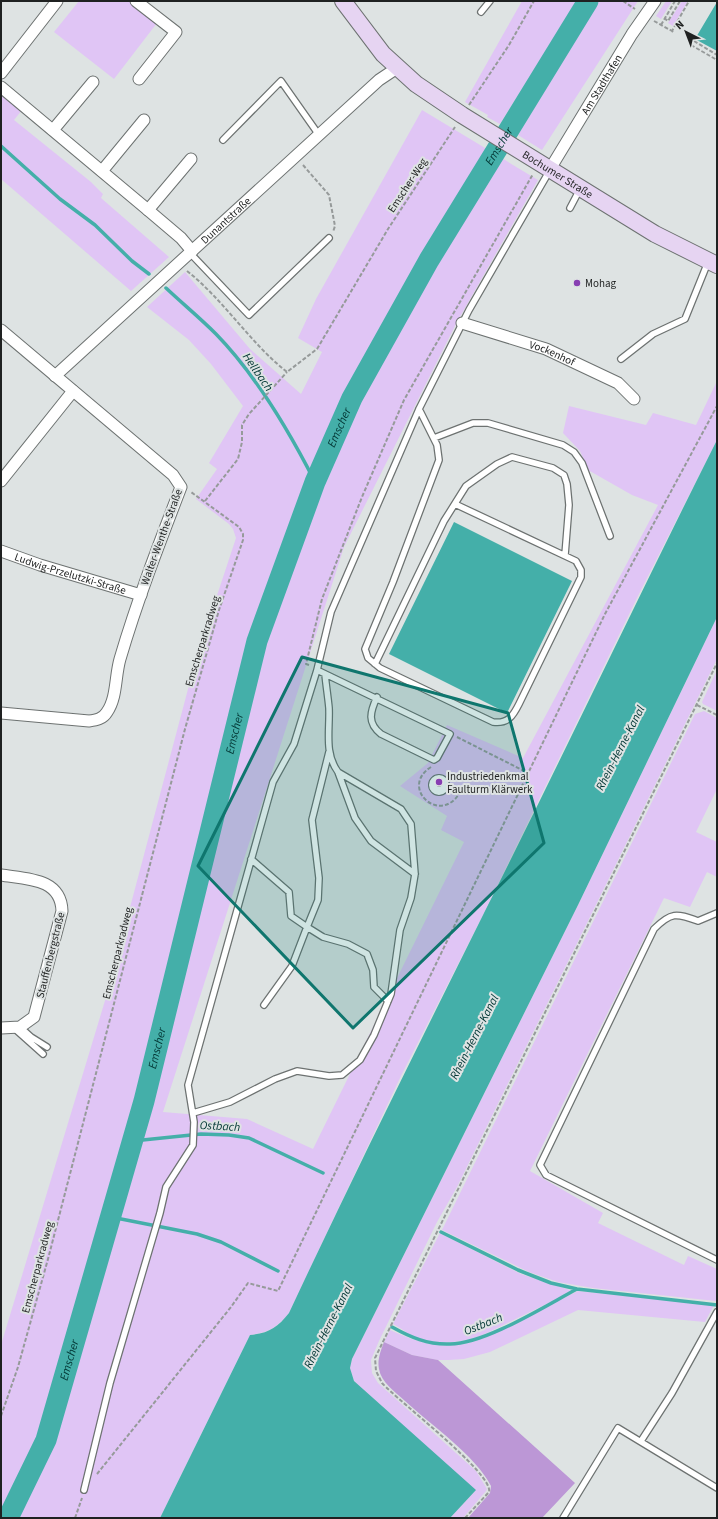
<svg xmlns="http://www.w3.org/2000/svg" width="718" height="1519" viewBox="0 0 718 1519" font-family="'Source Sans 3',sans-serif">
<rect width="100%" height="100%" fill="#dee3e3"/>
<path fill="#e0c5f5" d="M79,1h50l28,22 -43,56 -60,-47z
M522,1h55l-77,123 -13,-7 1,-2 -23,-13z
M599,1h39l-96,149 -24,-15z
M666,1h6l-11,18 -5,-3z
M682,1h6l-15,25 -5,-3z
M1,93l21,17 -8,10 77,62 12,12 -2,4 68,59 -38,34 -130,-112z
M422,110l116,70 -81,142 -113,225 -181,565 84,7 66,30 151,-307 -23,-12 6,-14 -47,-30 28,-23 19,-38 76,33 135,-253 -26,-10 -44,-25 -8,-19 -17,-18 6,-27 77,19 7,-12 43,12 21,-44v59l-79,156 -155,319 -82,161 -112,237c-11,14 -21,20 -39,22l-90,183h-159v-173l106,-351 89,-335 40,-121 -3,-9 -4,-5 -33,-25 21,-30 -8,-6 34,-57 -32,-42 -22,-24 -42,-33 38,-35 65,77 51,45 21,-42 -24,-14 18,-39z
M717,617v42l-260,528 -20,35 -58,119 -8,19 1,13 6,10 98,88 11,18 -1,2 -23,27h-13l25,-27 -121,-110 -4,-13 2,-9 226,-454z
M717,670v41l-14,-7 -1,-2z
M704,711l13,7v71l-21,43 21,10v35l-10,-5 -17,35 -26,-9 -134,273 73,42 -5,10 86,42 4,-9 29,13 -1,32 -123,-13 -35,-6 -29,-10 -87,-42 253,-516z
M440,1233l81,41 52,17 -88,43c-20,9 -58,14 -77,0 -3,-3 -9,-7 -15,-10z
M578,1291l136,14 -9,17 -127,-12 -88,42 -26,7 -16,1h-10l-26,-5 -28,-13 6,-12c20,9 41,17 64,15 23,-1 43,-13 63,-23 20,-11 40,-21 61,-31z"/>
<path fill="#bc97d6" d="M384,1342l28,13 26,5 137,123 -33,35h-74l22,-25 1,-7c-15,-30 -60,-61 -86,-85 -10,-9 -24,-19 -26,-32 -2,-9 2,-19 5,-27z"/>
<path fill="#44afa9" d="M717,2v49l-22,-12z
M717,440v177l-139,288 -226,454 -2,9 4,13 122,109 -26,28h-290l90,-183c19,-2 27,-7 39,-22 63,-135 129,-267 195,-400 79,-157 154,-316 233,-473z
M454,522l118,59 -65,132 -118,-59z"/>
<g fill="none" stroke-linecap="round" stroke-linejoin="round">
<path stroke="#44afa9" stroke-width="3.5" d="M1,146l59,53 35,26 37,36 17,13
M166,288c17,16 34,30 50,46 40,41 73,97 99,148
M133,1141l68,-7 28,1 20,3 74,35
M111,1217l86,17 24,8 57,29
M441,1232l77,38 33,13 26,6 140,16
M392,1327c18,10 36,18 58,17 35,0 95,-38 127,-55"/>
<path stroke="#44afa9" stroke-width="21" id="s1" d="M8,1518l38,-78 98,-339 113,-460 58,-159 37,-84 77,-138 159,-259"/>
<g stroke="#6d7271" stroke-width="8">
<path id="service" d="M481,12l9,-11
M223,140l58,-59 38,54
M570,208l10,-19
M190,253l59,62 80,-77
M621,359l32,-25 32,-15 23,-57
M419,409l18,36 2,15 -46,122 -28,67 3,9 12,10 113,54c15,2 20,-6 26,-18l62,-127v-7l-5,-9 -121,-57
M434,438l39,-15h15l75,22 11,7 8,11 28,73
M375,664l69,-143 22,-35 31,-22 15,-7 41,11 11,7 3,9 2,21 -4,50
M317,670l133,64 -13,24 -3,2 -53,-26c-14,-11 -11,-22 -4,-37
M329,752l-17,68 7,58 -1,22 -11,27 16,10 25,7 19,10 6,16 1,17 14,14
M338,772l17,46 16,23 44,33
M251,859l38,33 2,24 16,11 -15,39 -28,39
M717,913l-19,8c-22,-8 -27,-9 -44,8l-114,236 6,10 171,85
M20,1027l11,10 16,10
M15,1029l28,25
M193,1113l37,-11 45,-23 22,-8 32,5 13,-1 18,-15 14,-25 17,-41 9,-64 11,-32 4,-24 -4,-50 -10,-15 -63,-37c-14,-19 -8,-42 -9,-64 -1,-11 -3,-23 -4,-34
M641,1441l31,-48 45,-81
M84,1490l26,-107 50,-170 6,-26 27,-42 1,-23 -6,-37 85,-303 21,-38 23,-74 14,-58 88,-203 50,-99 81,-140
M563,1518l55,-90 99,60"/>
</g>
<g stroke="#6d7271" stroke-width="10">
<path id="pedestrian" d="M433 785a6 6 0 1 1 12 0a6 6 0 1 1-12 0Z"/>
</g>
<g stroke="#6d7271" stroke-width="13">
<g id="minor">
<path d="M136,1l40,31 -37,47"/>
<path d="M1,73l56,-72"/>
<path d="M1,87l147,123 33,28 11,13"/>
<path d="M53,130l40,-48"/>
<path id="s2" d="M550,169l82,-135 23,-33"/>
<path d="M102,171l42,-51"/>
<path d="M148,210l43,-51"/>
<path id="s3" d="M462,323l84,26 72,34 16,16"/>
<path d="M1,330l172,145 8,12c-22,57 -44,114 -61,172 -5,17 -3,39 -13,53 -4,7 -11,8 -18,9l-88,-8"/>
<path id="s4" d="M55,376l324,-296 18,-12"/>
<path d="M1,481l72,-90"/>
<path id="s5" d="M1,551l39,14 101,30"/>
<path d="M1,875c26,4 60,3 61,36l-28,106 -14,10 -19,1"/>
</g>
</g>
<g stroke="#6d7271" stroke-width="18">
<g id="secondary">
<path id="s6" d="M343,1l40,53 33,30 46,31 193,119 62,31"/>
</g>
</g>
<path stroke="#969a9a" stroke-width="2" stroke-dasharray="4 2" stroke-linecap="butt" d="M623,1l12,8
M664,18l4,3 12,-20
M654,21l18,10
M661,25l14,-24
M673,32l-1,-1 17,-30
M694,41l23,14
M691,45l26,15
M469,105l40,-60 25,-44
M303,165l26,30 6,31 -2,6
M187,271c37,29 63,72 100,101l30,-23 71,-120 67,-102
M205,501l33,-42 4,-17v-17l7,-11 38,-42
M309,665l-3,-1 16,-65 40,-102 42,-97 129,-226
M697,705l20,10
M457,737l71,36
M431,767c-32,20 8,58 28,27l-14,-7
M1,1416l17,-49 30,-108 137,-530 34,-119 24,-70v-6l-4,-7 -48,-35
M97,1474l134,-167 17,-24 30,8 327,-677 112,-208
M75,1518l7,-20
M465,1518l24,-26c5,-18 -91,-91 -107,-109l-6,-12 -1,-13 342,-695"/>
<use href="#service" stroke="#fff" stroke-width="5.5"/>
<use href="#pedestrian" stroke="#fff" stroke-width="8"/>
<use href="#minor" stroke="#fff" stroke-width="11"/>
<use href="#secondary" stroke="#e6d4f2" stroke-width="16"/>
</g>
<path fill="#0f766e" fill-opacity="0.2" stroke="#0f766e" stroke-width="3" stroke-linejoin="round" d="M302,657l206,56 36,130 -191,185 -155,-162z"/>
<g fill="#873fb2" stroke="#dee3e3" stroke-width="1.5">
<circle cx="577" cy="283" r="4"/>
<circle cx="439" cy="782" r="4"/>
</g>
<g text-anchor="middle" stroke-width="4" stroke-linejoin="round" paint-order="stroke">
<g font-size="11" fill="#1f2121" stroke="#dee3e3">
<text dy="4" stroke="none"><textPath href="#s2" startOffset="99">Am Stadthafen</textPath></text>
<text dy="4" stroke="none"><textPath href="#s6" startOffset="279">Bochumer Straße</textPath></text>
<text transform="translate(407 185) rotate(-57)" y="4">Emscher-Weg</text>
<text dy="4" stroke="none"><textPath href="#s4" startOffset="231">Dunantstraße</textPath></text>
<text dy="4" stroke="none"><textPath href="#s3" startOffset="95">Vockenhof</textPath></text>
<text transform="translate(161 537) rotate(-70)" y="4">Walter-Wenthe-Straße</text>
<text dy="4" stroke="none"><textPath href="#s5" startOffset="73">Ludwig-Przelutzki-Straße</textPath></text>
<text transform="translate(202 641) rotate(-73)" y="4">Emscherparkradweg</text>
<text transform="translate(117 953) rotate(-76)" y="4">Emscherparkradweg</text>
<text transform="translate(50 955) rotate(-76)" y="4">Stauffenbergstraße</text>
<text transform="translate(37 1267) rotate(-75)" y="4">Emscherparkradweg</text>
</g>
<g font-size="11" fill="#1f2121" stroke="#dee3e3" text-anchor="start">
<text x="585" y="287">Mohag</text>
<text x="447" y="780">Industriedenkmal<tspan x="447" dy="13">Faulturm Klärwerk</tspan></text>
</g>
<g font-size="12" font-style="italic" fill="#033735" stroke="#dee3e3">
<text dy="4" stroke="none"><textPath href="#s1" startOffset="1466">Emscher</textPath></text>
<text transform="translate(258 372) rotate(55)" y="4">Hellbach</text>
<text dy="4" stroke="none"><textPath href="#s1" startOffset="1142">Emscher</textPath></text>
<text dy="4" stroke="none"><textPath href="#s1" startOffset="818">Emscher</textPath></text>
<text transform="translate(620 748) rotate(-63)" y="4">Rhein-Herne-Kanal</text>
<text transform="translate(474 1037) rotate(-63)" y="4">Rhein-Herne-Kanal</text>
<text dy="4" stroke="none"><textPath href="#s1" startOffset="494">Emscher</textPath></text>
<text transform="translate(220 1126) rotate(3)" y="4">Ostbach</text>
<text transform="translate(483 1324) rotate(-22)" y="4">Ostbach</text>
<text transform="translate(328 1326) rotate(-63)" y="4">Rhein-Herne-Kanal</text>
<text dy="4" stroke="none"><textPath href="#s1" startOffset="170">Emscher</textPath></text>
</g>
</g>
<rect width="718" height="1519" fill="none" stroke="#1f2121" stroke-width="4"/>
<g transform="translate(686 32) rotate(318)" stroke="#dee3e3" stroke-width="3" paint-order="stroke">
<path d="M0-3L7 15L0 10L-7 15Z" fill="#1f2121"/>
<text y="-6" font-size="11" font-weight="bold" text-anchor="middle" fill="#1f2121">N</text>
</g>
</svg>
